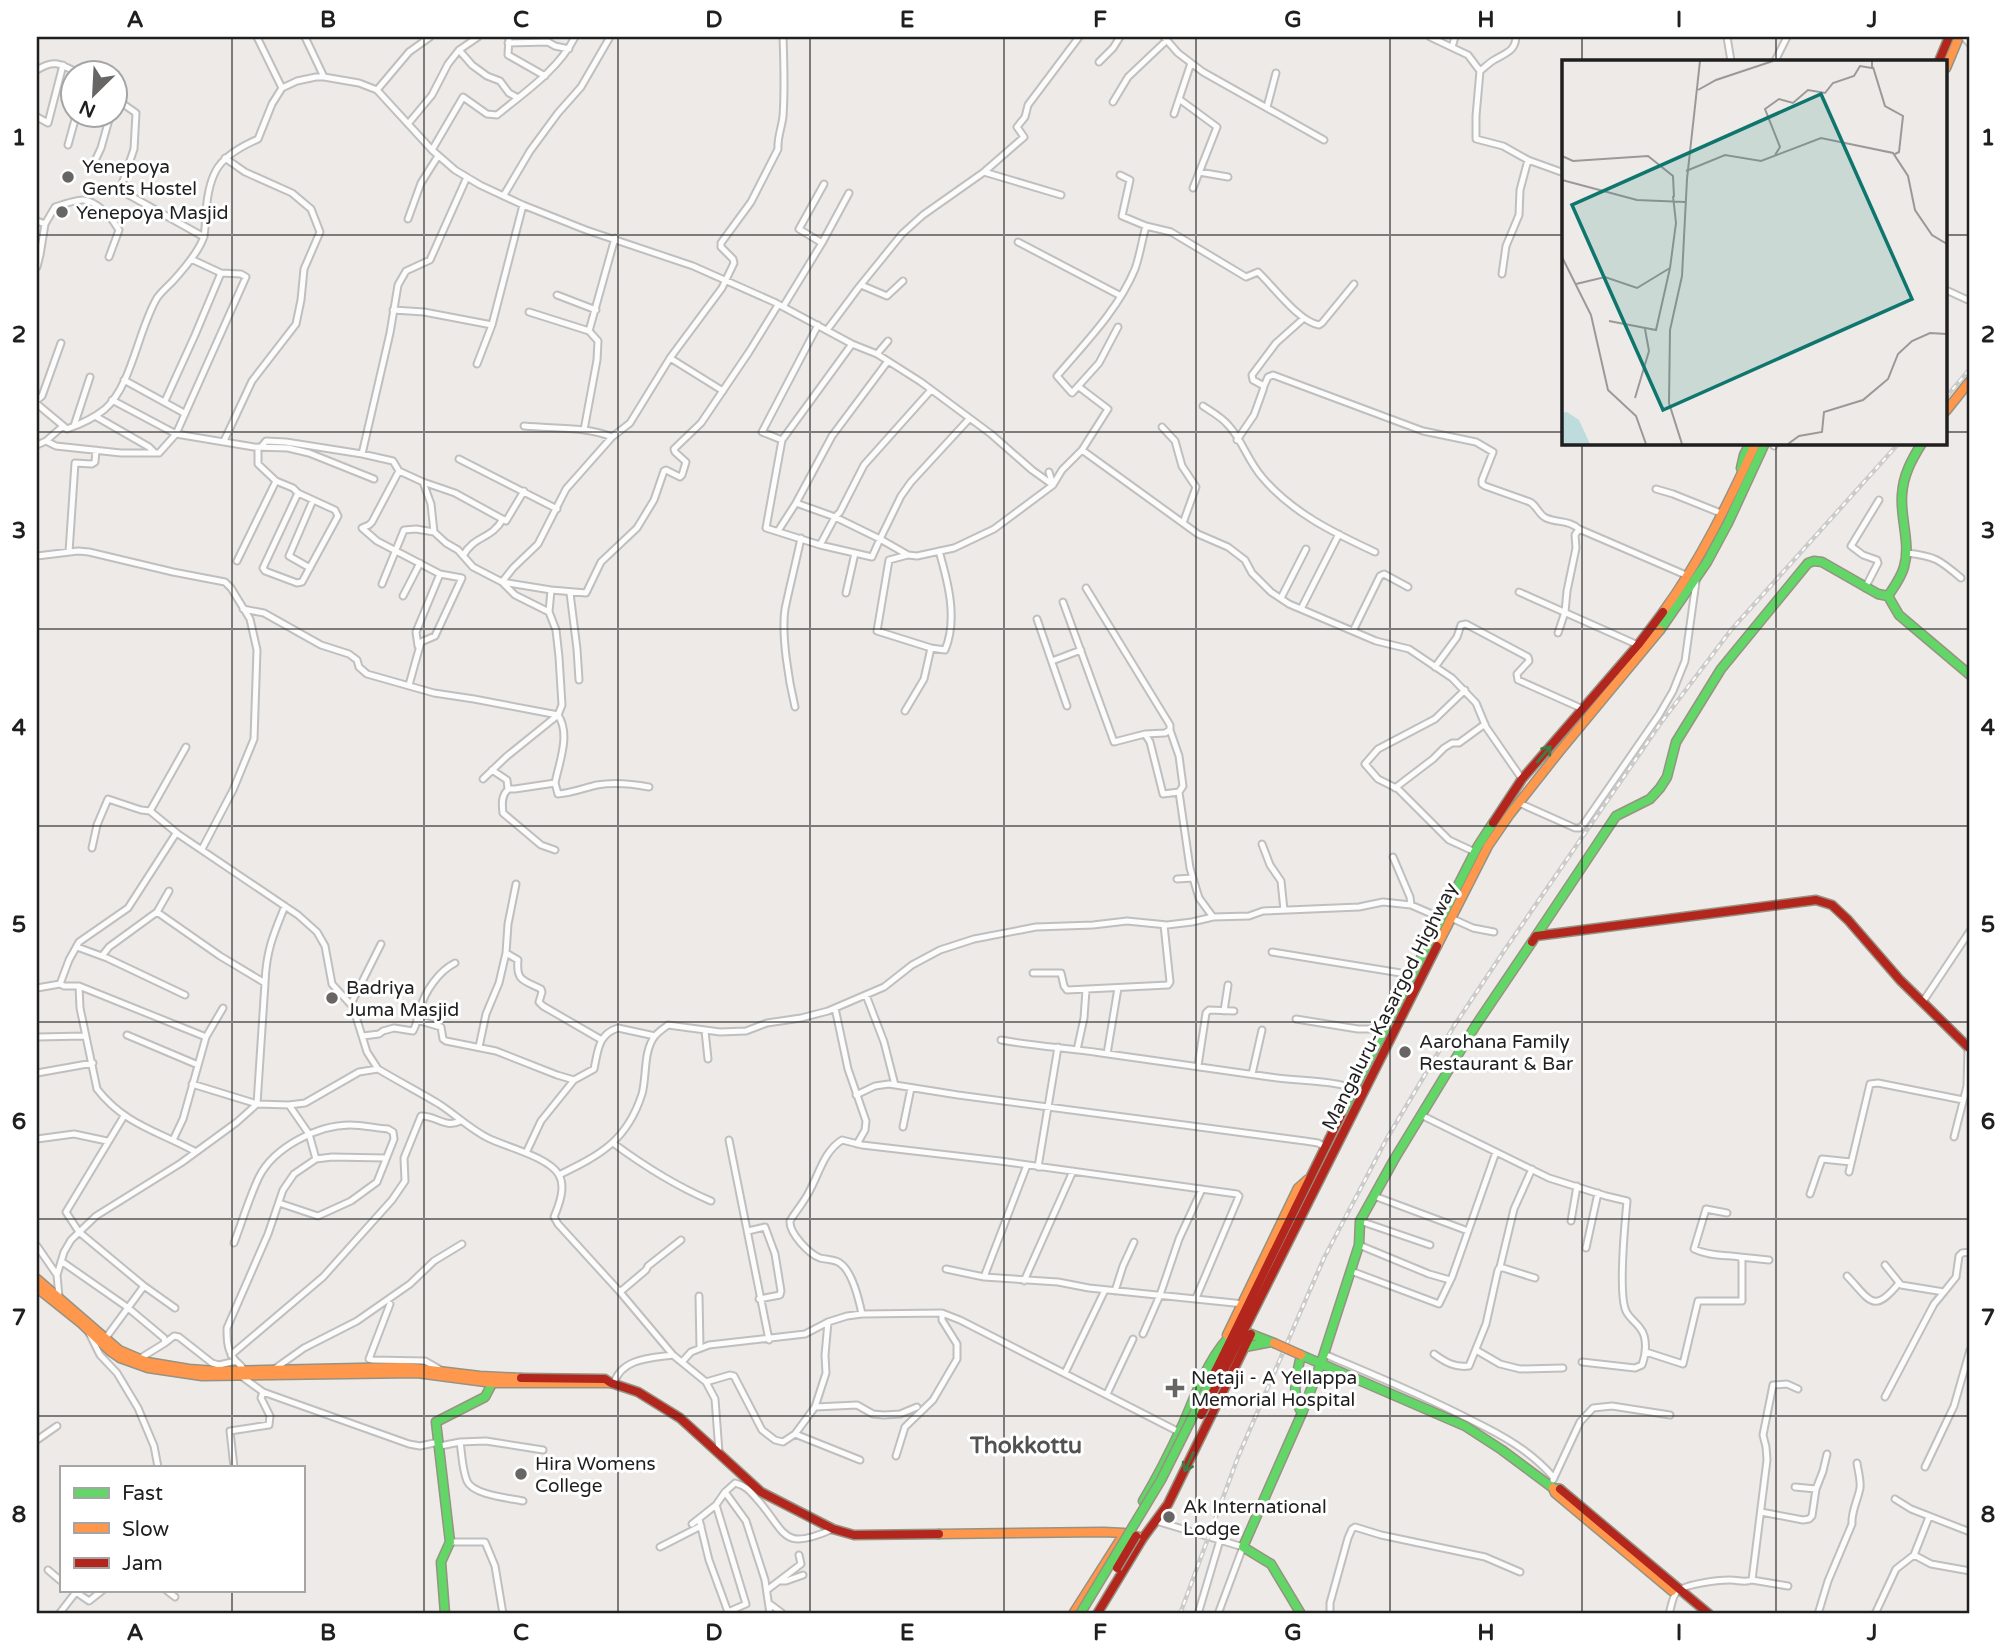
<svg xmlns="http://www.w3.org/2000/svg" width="2007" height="1651" viewBox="0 0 2007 1651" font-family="'Varela Round',sans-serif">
<rect width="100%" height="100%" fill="#edeae8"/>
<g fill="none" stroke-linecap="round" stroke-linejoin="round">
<g stroke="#c0bfbe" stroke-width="9">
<path id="street" d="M257,37l25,51
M305,37l19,40
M509,37l-1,18 37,21
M1164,37l14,16 25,19 121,68
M1430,37l38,18 12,16 -4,45v23l27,7 25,14 36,13
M1727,37l4,24
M1964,37l6,7
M508,43l40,-1 7,4 14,3
M1452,47l3,-10
M459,50l13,15 15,11 13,5 9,12 9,5
M1775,61l12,-24
M1099,62l14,-14 7,-11
M37,70c18,-12 25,-5 43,4
M1480,71c4,-3 9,-8 14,-11 11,-7 21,-8 22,-23
M377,90l32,-38 21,-15
M116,99l20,14 -2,36 -14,41 84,47
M1179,99l38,28 -24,61
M1113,102l15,-25 39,-37
M1267,107l9,-34
M1174,114l17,-51
M37,117l11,6 15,-58
M408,124l24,-29 16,-31 11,-14 19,-13
M68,145l8,-29
M432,150l31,-53 24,17 10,1c28,-23 61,-45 78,-78
M94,163l7,-15 9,-32
M984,172l77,23
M1199,172l29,5
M1120,175l10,5 -8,36 24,10 25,6 75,45 12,-5c15,14 41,50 61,53l3,-2 32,-39
M504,195l26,-44 28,-38 23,-26 29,-50
M408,219l13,-36 17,-27
M37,221l8,3 10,-17c6,-2 23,-8 29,-7 14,2 28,18 35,30l-10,27
M1018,242l103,54
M822,243l27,-50
M37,267l3,-12 5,-31
M1502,274l4,-28 13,-31 1,-25 8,-30
M861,285l26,11 16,-15
M1946,290l24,11
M557,295l39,15
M783,307l39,-64 -23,-14 25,-45
M393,310l31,2 68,13
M529,312l60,19 9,10 -1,19 -13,70
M818,325l-56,107 20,8 -16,88 54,17 52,12 8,-18 28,16 9,1 37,-8 40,-19 59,-44 -4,-13
M1118,327l-19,36 -27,30 -15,-17c28,-33 61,-66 78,-107 5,-14 7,-29 11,-43
M827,330l32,-43 43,-53 21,-19 61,-43 40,-35 -7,-10 8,-10 3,-12 51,-68
M589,331l26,-93
M877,354l11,-13
M670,358l53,33
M477,364l15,-39 31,-120
M124,380l60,33
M1264,386l4,-9 5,-2 150,56 53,11 17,10 -11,28v4l3,2 45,16c7,4 9,13 16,16 12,5 23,2 33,11l109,47
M1079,387l29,22 -26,41
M37,400l5,-4 19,-53
M112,400l64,34 78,13 34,1 21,5 65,26
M165,401l30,-66 26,-62
M37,404l30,25c14,-5 26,-10 38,-20 27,-24 33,-79 52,-111 4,-6 10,-11 15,-16 11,-12 25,-28 31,-43 3,-8 2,-19 3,-27 3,-41 13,-56 52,-73l14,-35 10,-16 15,-7 19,-4h8l35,6 18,7 55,60 23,20 25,15 43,20 63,25 107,36 81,36 78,42 25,10 44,28 70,52 41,36 21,15 9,-15 20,-20 116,84 30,13 17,13 7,13 19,19 18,12 87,37 33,8 43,29 24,25 10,24 36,52
M1203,406c9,6 20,12 26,20 13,14 19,35 33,51 29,35 72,56 113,75
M95,416l54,31 5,5
M74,426l16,-49
M524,426c29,3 61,0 88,11
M1162,427l13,14 7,25 14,21 -13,36
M782,440l70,-96
M1237,440l17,-25 9,-25 1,-4 -11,-6 -1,-5 24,-32 28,-25
M46,441l10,5 65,7h38l17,-19 70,-157 -5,-3 -20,-1 -30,-14
M224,441l28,-60 44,-57 5,-24 3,-31 16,-37 -9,-23 -19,-16 -47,-21 -20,-14
M37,445l9,-4 17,-15
M1774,446l2,-3
M261,447l5,-6 20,1 76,12 31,7 6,10 24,11 32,11 51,28 18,-30
M362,454l28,-121 8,-48 8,-14 24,-11 37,-83
M459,459l98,50
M399,471l-27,51 -3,3 -7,3 15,13 63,33 22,4 -27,58 -14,6 -12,43
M276,481l17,7 5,5 37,17 3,6 -36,66 -5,1 -32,-12 -2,-3 35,-75
M423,482l8,22 3,28
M1656,489l17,5 50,20
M796,503l36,-67 56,-75
M778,531l18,-28 39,14 5,-5 24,-47 67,-75
M820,545l15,-28 45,22 21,-43 10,-14 58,-63
M69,552l6,-89 17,1 3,-2 1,-12
M1907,553c28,3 33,7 54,25
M908,555l-19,5 -12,71 54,17 14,2c13,-31 3,-68 -6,-99
M37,556l41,-5 11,1 84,20 52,10 6,6 19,31 7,31 -3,89 -21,51 -31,59
M463,556c11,-21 28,-16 40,-37
M237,561l39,-80 -18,-17v-17
M310,568l-21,-12 24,-56
M382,584l22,-54 12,-1 18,3 12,11 12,7 15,17 29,15 49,8 35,3 15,-31 36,-34 17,-28 10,-29 2,-1 14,7 2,-2 4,-13 -11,-10 -1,-3 27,-26 48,-71 29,-47
M1086,588l84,137v5l-5,3 -20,1
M1865,588l13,-25 -1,-3 -14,-5 -12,-9 28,-46
M1519,592l119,53
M570,593l7,56 2,31
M846,593l9,-40
M403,596l17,-33
M1281,598l25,-49
M1063,602l51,140 31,-8 5,8 13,52 16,-2 11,76 9,30 14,19
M243,609l21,4 57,32 28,9 8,6 2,7 8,7 67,19 40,6 84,16c13,19 1,48 -3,68
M1301,609l38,-75
M549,612l-34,-17 -13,-13 11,-14 25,-24 28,-55 46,-52 18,-14 40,-65 52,-70 12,-25 -1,-4 -12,-12v-4l30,-41 27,-53c-1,-11 4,-22 5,-33 2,-27 1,-53 0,-79
M1037,619l30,87
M1353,631l27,-55 4,-2 24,13
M1558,633l7,-21 2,-21 9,-43 -1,-13 4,-6
M418,646l-2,-14 24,-58
M1052,661l29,-11
M1435,667l22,-30 4,-12 5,-1 62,33 1,4 -12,13 1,6 65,29
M1465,690l-30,29 -57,30 -13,15 13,15 20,10 51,51 26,12
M795,707c-6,-25 -14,-72 -10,-98 5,-24 11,-47 16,-71
M905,711l19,-32 7,-31
M1170,730l9,26 4,30 -4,6
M492,770l15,10 1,9
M483,779l23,-22 52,-42 4,-10 -3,-48 -3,-27 -7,-18 2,-22
M1395,788l38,-29 11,-11 8,-5h7l26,-19
M1519,803l56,25h5l3,-3 76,-110 14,-24 12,-30 11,-79
M150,811l28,23
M1262,844l8,21 11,16 3,29
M92,848l5,-23 11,-26 33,11 9,1 36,-64
M555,850l-14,-5 -38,-32c-1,-8 -2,-19 6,-24h6l40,-6 3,11c14,-1 26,-6 39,-9 17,-3 36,-1 52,2
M1393,857l17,40 1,8
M1177,879l16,-1
M516,884l-8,40 -2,29 12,7c-2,21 5,20 23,29l1,3 -3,10 4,4 57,33
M157,912l63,44 45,27 -8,121 -65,-20
M1451,918l22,10 21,4
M77,947l30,11 78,37
M1272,952l141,23
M102,956l7,-9 48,-35 12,-21
M1033,973h28l3,13 3,4 101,-5 2,-3 -6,-57
M265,983c1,-31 8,-48 20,-77
M60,984l9,-24 10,-18 49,-34 47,-73 3,-1 120,81 19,17 8,14 7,38 21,23 14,45 11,17
M79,986l1,22 17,81c28,36 61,42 99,63
M37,988l23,-4 4,2h15l127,51
M866,995l18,47 11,43
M1922,1003l48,-72
M351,1004l30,-60
M835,1008l13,61 18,52 -1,9 -8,14
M1224,1011l4,-26
M1296,1019l62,10h27
M417,1020l24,7 2,12 3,2 50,10 61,24 17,5
M705,1031l3,28
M127,1035l71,30
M363,1036l16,-2 4,-3 11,-3 19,3c4,-7 5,-15 7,-22 5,-18 19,-38 35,-46
M37,1037l49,-1
M1001,1040c33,6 66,8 100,13 57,8 113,16 169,24 24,4 64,3 85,12
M479,1047l7,-33 13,-31 7,-30
M1077,1050l7,-32 2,-28
M1107,1054l11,-66
M1198,1066l8,-53 3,-3 25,1
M37,1073l56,-10
M1252,1074l10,-44
M856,1095l19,-9 14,-2 69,11 347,46 13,2 7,4
M1421,1115l128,63 57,18 21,5c-2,21 -9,93 -1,110 3,7 10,11 14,17 8,10 6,26 2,37l-7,3 -53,-6
M124,1116l-58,96 13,20 65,54 31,22
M903,1127l8,-39
M1954,1137l13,-51 1,-38
M37,1139l37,-5 33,7
M173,1140l10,-21 23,-82 17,-29
M729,1140l40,200
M613,1143c31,23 63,43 98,58
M526,1153l15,-32 33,-41 20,-11c4,-18 4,-35 24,-41l37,8
M316,1159l16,-2 54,1
M1038,1167l20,-120
M1849,1172l21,-88 8,-1 85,17
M559,1175c41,-20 68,-34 83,-81 5,-18 1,-43 13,-58 3,-4 9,-8 13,-11l52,7 26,-1 21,-8 34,-5 27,-7 56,-24 28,-22 28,-15 34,-11 62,-12 57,-2 34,-4 40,4 25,-3 21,-5 36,-1 14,-5 96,-4 24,-5 28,3 30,13
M1810,1194l12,-35 29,3
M1374,1196l94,35
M1360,1221l70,24
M1571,1221l6,-35
M748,1231l17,-4 10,27 6,37 -1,4 -21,4
M234,1243c8,-21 15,-45 25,-66 15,-30 59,-52 91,-52 13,0 25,3 38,4l5,3 1,7 -17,43 -26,19 -33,15 -39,-13
M1359,1245l70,29 21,6
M37,1246l20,29
M1586,1248l12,-55
M1740,1257l29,3
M61,1261l66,46 37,31 1,5 -26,16
M1885,1265l16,20 43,7 12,-15 3,-21 3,-3 8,-1
M1500,1267l35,11
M946,1269l38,8 74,5 31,6 155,16
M1351,1271l88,33 13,-27 44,-125
M1847,1276c23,24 26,39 52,7
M984,1277l43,-112
M1024,1281l49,-110
M1115,1291l8,-25 11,-24
M620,1292l26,-22 2,-4 33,-26
M699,1296l1,52
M59,1297l-2,-22 7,-23 7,-12 25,-24 85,-53 56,-41 20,-18 32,1 16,-2 54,-31 19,-3c20,12 41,23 61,35 17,11 31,25 49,34 18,9 61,19 71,37 7,12 0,30 -5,42l4,7 62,68 53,63 33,27 9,17 4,53
M390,1304l-21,55 4,1 52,1 14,8
M862,1314c-3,-14 -9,-41 -21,-50 -5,-5 -14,-4 -21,-6 -11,-4 -31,-25 -30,-37 6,-10 14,-19 19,-29 10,-18 15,-41 33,-52l20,5 138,16 237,33 2,2 -2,5 -41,97
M828,1322l-3,33 1,18 -11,34 -20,27 65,26
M89,1333l11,22 17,18 21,35 16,38 4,21
M1143,1334l17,-39 19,-56 23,-50
M105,1339l39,-53
M165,1343l9,-7 5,1 33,26 7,2 17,-4
M1476,1350l24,14 20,5 43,-1
M1646,1352l37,12 15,-63h44v-41l-2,-3c-15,-2 -32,-1 -46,-8l12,-40 21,4
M1324,1354c50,21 99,41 147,66 31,15 60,31 83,58
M1434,1354c11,8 21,14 35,12l17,-42 12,-54 2,-3 14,-58 18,-40
M231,1355l92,-78 69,-77 13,-19 -1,-23 17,-42c14,-1 25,13 39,5
M682,1362l9,-10 18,-7 96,-11 23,-12 19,-6 15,-2 80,-1 18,7 219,112
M244,1370c-3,-6 -8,-7 -11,-13 -6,-8 -6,-19 -6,-29l41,-94 15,-44 11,-16 22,-15 -7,-25 -20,-29
M273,1370l31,-22 53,-27 53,-37 24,-23 28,-17
M1065,1373l40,-83
M241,1376l22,16 146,52 11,2 19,-4
M706,1382l24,-7 4,1 28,54 13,10 8,2 12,-8
M614,1383c8,-25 37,-25 59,-28
M1107,1394l26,-55
M1885,1397l49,-93 10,-12
M815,1407l42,-2 16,9 11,1 16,-1 17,-7
M37,1440l20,-14
M460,1442l26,-1 57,9
M440,1446l20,-4c2,12 2,27 7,39 6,14 42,17 56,20
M896,1456l9,-29 28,-27 24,-41v-15l-15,-24v-7
M234,1467l-4,-36 39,-6 1,-9 -9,-18 2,-6
M1925,1467l29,-61 16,-56
M1553,1480l27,-58 13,-14 19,-2 58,9
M1816,1489l7,-18 4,-17
M1895,1499l16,10 59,23
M1761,1512l42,8 6,-1 3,-3 4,-27 -21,-2
M699,1519l10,41 19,52 18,-8 -30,-99
M1156,1521l87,26 -25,67
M692,1524l24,-19 9,-13
M450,1542h35l10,24 8,48
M660,1547l41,-21
M1914,1555l17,9 39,7
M48,1570l13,11
M1752,1580l36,6
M781,1581h5l17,-6
M73,1590l16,11 14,-11
M166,1590l9,7
M767,1590l34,-26 -2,-9
M770,1604l12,9
M59,1614l17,-22
M770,1614l-5,-34 -19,-59 -21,-29 10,-9c11,3 14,7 22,16 30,34 24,53 76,30
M1198,1614l22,-74
M1330,1614v-11l18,-65 4,-9 3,-2 26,8 104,22 35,15
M1669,1614c2,-6 3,-16 7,-21 6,-9 43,-13 54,-13 9,0 14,3 22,0l15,-120 -1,-13 -3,-12 10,-50 14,-1 11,5
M1818,1614l10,-33 24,-57c-1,-13 6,-24 8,-36 1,-8 -2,-17 -3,-25
M1875,1614l21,-45 18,-14 15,-38"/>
</g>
<g stroke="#969382" stroke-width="11">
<path id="fast" d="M1741,468l3,-13 6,-12
M1888,596c6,-9 13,-18 16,-29 7,-23 -4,-49 -2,-72 1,-20 10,-36 20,-52
M1660,630l47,-68 21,-39 37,-80
M1536,936l80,-120 34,-17 10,-11 7,-11 9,-35 45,-73 87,-106 6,-2 8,1 56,32 10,2 11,19 71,60
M1342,1113l136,-267 15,-23
M1248,1333l26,10
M1245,1347l26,-5
M1302,1413l19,-50 38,-118 1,-24 35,-63 81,-133 56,-83
M1143,1501c15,-25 28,-51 40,-77 14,-32 26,-70 53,-94
M445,1614l-4,-52 9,-20 -14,-120 49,-25 9,-17
M1301,1614l-30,-50 -28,-17 59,-134c-12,-19 -5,-38 -1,-58l164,71 37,24 51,38 7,1"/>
</g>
<g stroke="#969382" stroke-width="11">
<path id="slow" d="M1946,68l13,-31
M1946,411l24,-30
M1663,612c38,-52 66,-111 93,-169
M1437,946l51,-100 22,-32 49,-62 101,-122
M37,1279l82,71 28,12 42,7 27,2 189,-4 75,9 41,2
M37,1288l45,36 28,27 10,7 28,10 54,8 215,-3 76,10h118
M1227,1335l71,-147 9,-8
M1553,1488l2,5 117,98
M939,1534l165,-2 20,1 19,5
M1073,1614l49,-77"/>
</g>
<g stroke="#969382" stroke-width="11">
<path id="jam" d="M1939,61l10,-24
M1493,823l29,-44 116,-134 25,-33
M1532,942l4,-6 280,-36 16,5 16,15 52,60 70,69
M521,1378l84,1 6,4 27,9 42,26 81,74 72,37 21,6 85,-1
M1211,1380l131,-267
M1217,1384l220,-438
M1560,1489l149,125
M1097,1614l46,-76 25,-34 83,-170"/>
</g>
<use href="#street" stroke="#fcfcfc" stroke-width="5"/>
<use href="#fast" stroke="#63d668" stroke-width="8"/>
<use href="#slow" stroke="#ff974d" stroke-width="8"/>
<use href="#jam" stroke="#b3261e" stroke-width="8"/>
<g stroke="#cbcbca" stroke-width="4.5">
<path id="rail" d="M1946,397l24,-28
M1180,1614l58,-157 65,-151 21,-48 62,-118 68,-114 52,-78 154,-224 71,-94 168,-187"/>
</g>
<use href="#rail" stroke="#fff" stroke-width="2" stroke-dasharray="5" stroke-linecap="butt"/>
<g stroke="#969382" stroke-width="11" stroke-linecap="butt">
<path id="fast-bridge" d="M1080,1614l81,-134 50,-100"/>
</g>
<g stroke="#969382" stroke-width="11" stroke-linecap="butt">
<path id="slow-bridge" d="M1274,1343l27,12"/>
</g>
<g stroke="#969382" stroke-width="11" stroke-linecap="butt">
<path id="jam-bridge" d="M1201,1415l16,-31
M1117,1568l19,-32"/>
</g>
<use href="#fast-bridge" stroke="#63d668" stroke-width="8"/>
<use href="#slow-bridge" stroke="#ff974d" stroke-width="8"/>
<use href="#jam-bridge" stroke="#b3261e" stroke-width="8"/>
</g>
<defs><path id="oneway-shaft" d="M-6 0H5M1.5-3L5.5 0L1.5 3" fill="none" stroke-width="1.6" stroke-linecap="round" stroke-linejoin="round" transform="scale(1.75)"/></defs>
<g stroke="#417a44">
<use href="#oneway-shaft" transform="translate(1544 754) rotate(-50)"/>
<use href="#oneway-shaft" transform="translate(1189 1462) rotate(115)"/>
</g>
<path fill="none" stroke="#1f1f1f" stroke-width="2" stroke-opacity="0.55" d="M232,37v1430M424,37v1577M618,37v1577M810,37v1577M1004,37v1577M1196,37v1577M1390,37v1577M1582,37v24M1776,37v24M37,235h1527M1946,235h24M37,432h1527M1946,432h24M1582,443v1171M1776,443v1171M37,629h1933M37,826h1933M37,1022h1933M37,1219h1933M37,1416h1933M232,1590v24"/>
<g fill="#676665" stroke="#fff" stroke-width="2.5">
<circle cx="68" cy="177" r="7"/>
<circle cx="62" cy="212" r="7"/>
<circle cx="332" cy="998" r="7"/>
<circle cx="1405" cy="1052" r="7"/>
<path d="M1171.5 1377.5h7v7h7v7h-7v7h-7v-7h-7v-7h7z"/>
<circle cx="521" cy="1474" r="7"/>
<circle cx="1169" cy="1517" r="7"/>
</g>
<g text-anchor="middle" stroke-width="6" stroke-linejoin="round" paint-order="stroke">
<g font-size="19" fill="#1f1f1f" stroke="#fff" text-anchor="start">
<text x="82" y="173">Yenepoya<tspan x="82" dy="22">Gents Hostel</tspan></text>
<text x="76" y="219">Yenepoya Masjid</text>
<text x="346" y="994">Badriya<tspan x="346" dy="22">Juma Masjid</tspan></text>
<text x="1419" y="1048">Aarohana Family<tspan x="1419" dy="22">Restaurant &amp; Bar</tspan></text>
<text x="1191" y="1384">Netaji - A Yellappa<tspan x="1191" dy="22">Memorial Hospital</tspan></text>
<text x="535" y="1470">Hira Womens<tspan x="535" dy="22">College</tspan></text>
<text x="1183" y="1513">Ak International<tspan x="1183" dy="22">Lodge</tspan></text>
</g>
<g font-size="19" fill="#1f1f1f" stroke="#fff">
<text transform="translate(1389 1006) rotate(-63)" y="7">Mangaluru-Kasargod Highway</text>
</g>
<g font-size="23" font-weight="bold" fill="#525252" stroke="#fff">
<text x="1026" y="1453">Thokkottu</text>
</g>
</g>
<g transform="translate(1562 60)">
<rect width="385" height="385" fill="#edeae8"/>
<path d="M5,352l12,8 11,24h-28v-31z" fill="#bfdcdd"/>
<path fill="none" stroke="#9b9998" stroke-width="2" d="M311,7l12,39 18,10 -4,36 -4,2M136,30l18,-10 57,-19M213,95l5,-8 -15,-38 14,-10 14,4 15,-13 17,3 8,-10 21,-7 6,-10 12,2v-7M0,96l11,5 75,-5 25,20 1,21M124,111l39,-16 36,6 60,-23 72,15 15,23 7,34 17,25 15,9M0,120l75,20 48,2M0,197l29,58 17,75 28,26 10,28M14,224l29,-7 32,11 33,-20 6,-45 -3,-27M47,261l47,9 14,-62M73,338l14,-47 -4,-22M120,384l-13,-41 1,-73 12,-54 5,-97 13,-118M226,384l11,-8 23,-4 2,-20 39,-12 25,-21 10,-25 14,-13 18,-8 17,1"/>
<path fill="#0f766e" fill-opacity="0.15" stroke="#0f766e" stroke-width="3.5" d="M259,34l91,205 -249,111 -91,-205z"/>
<rect width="385" height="385" fill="none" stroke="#1f1f1f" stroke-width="3.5"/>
</g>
<rect width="2007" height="1651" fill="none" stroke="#ffffff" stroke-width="77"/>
<rect x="60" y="1466" width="245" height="126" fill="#ffffff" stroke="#a5a5a5" stroke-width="2"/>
<rect x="74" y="1488" width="35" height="10" fill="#63d668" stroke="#a5a5a5" stroke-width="2"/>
<text x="122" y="1500" font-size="21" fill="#1f1f1f">Fast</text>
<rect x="74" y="1523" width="35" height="10" fill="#ff974d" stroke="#a5a5a5" stroke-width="2"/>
<text x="122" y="1536" font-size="21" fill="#1f1f1f">Slow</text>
<rect x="74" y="1558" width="35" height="10" fill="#b3261e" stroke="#a5a5a5" stroke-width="2"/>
<text x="122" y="1570" font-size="21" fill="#1f1f1f">Jam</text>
<g transform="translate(94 94) rotate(204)"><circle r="33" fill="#ffffff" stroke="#a5a5a5" stroke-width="2"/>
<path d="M0-5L12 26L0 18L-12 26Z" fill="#676665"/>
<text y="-10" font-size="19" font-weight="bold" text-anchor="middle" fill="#1f1f1f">N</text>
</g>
<rect x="38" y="38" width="1930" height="1574" fill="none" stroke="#1f1f1f" stroke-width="2.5"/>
<g font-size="23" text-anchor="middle" font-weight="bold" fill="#1f1f1f">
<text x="135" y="27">A</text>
<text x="328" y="27">B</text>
<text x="521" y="27">C</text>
<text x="714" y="27">D</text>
<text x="907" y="27">E</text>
<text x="1100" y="27">F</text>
<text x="1293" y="27">G</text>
<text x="1486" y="27">H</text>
<text x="1679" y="27">I</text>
<text x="1872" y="27">J</text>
<text x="19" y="145">1</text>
<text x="1988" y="145">1</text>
<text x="19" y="342">2</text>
<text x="1988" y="342">2</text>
<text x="19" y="538">3</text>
<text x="1988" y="538">3</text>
<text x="19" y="735">4</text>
<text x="1988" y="735">4</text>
<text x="19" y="932">5</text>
<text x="1988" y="932">5</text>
<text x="19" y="1129">6</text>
<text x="1988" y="1129">6</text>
<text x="19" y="1325">7</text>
<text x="1988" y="1325">7</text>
<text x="19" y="1522">8</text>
<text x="1988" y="1522">8</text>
<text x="135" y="1640">A</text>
<text x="328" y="1640">B</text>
<text x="521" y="1640">C</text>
<text x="714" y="1640">D</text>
<text x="907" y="1640">E</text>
<text x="1100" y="1640">F</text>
<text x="1293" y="1640">G</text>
<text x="1486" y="1640">H</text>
<text x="1679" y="1640">I</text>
<text x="1872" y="1640">J</text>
</g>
</svg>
